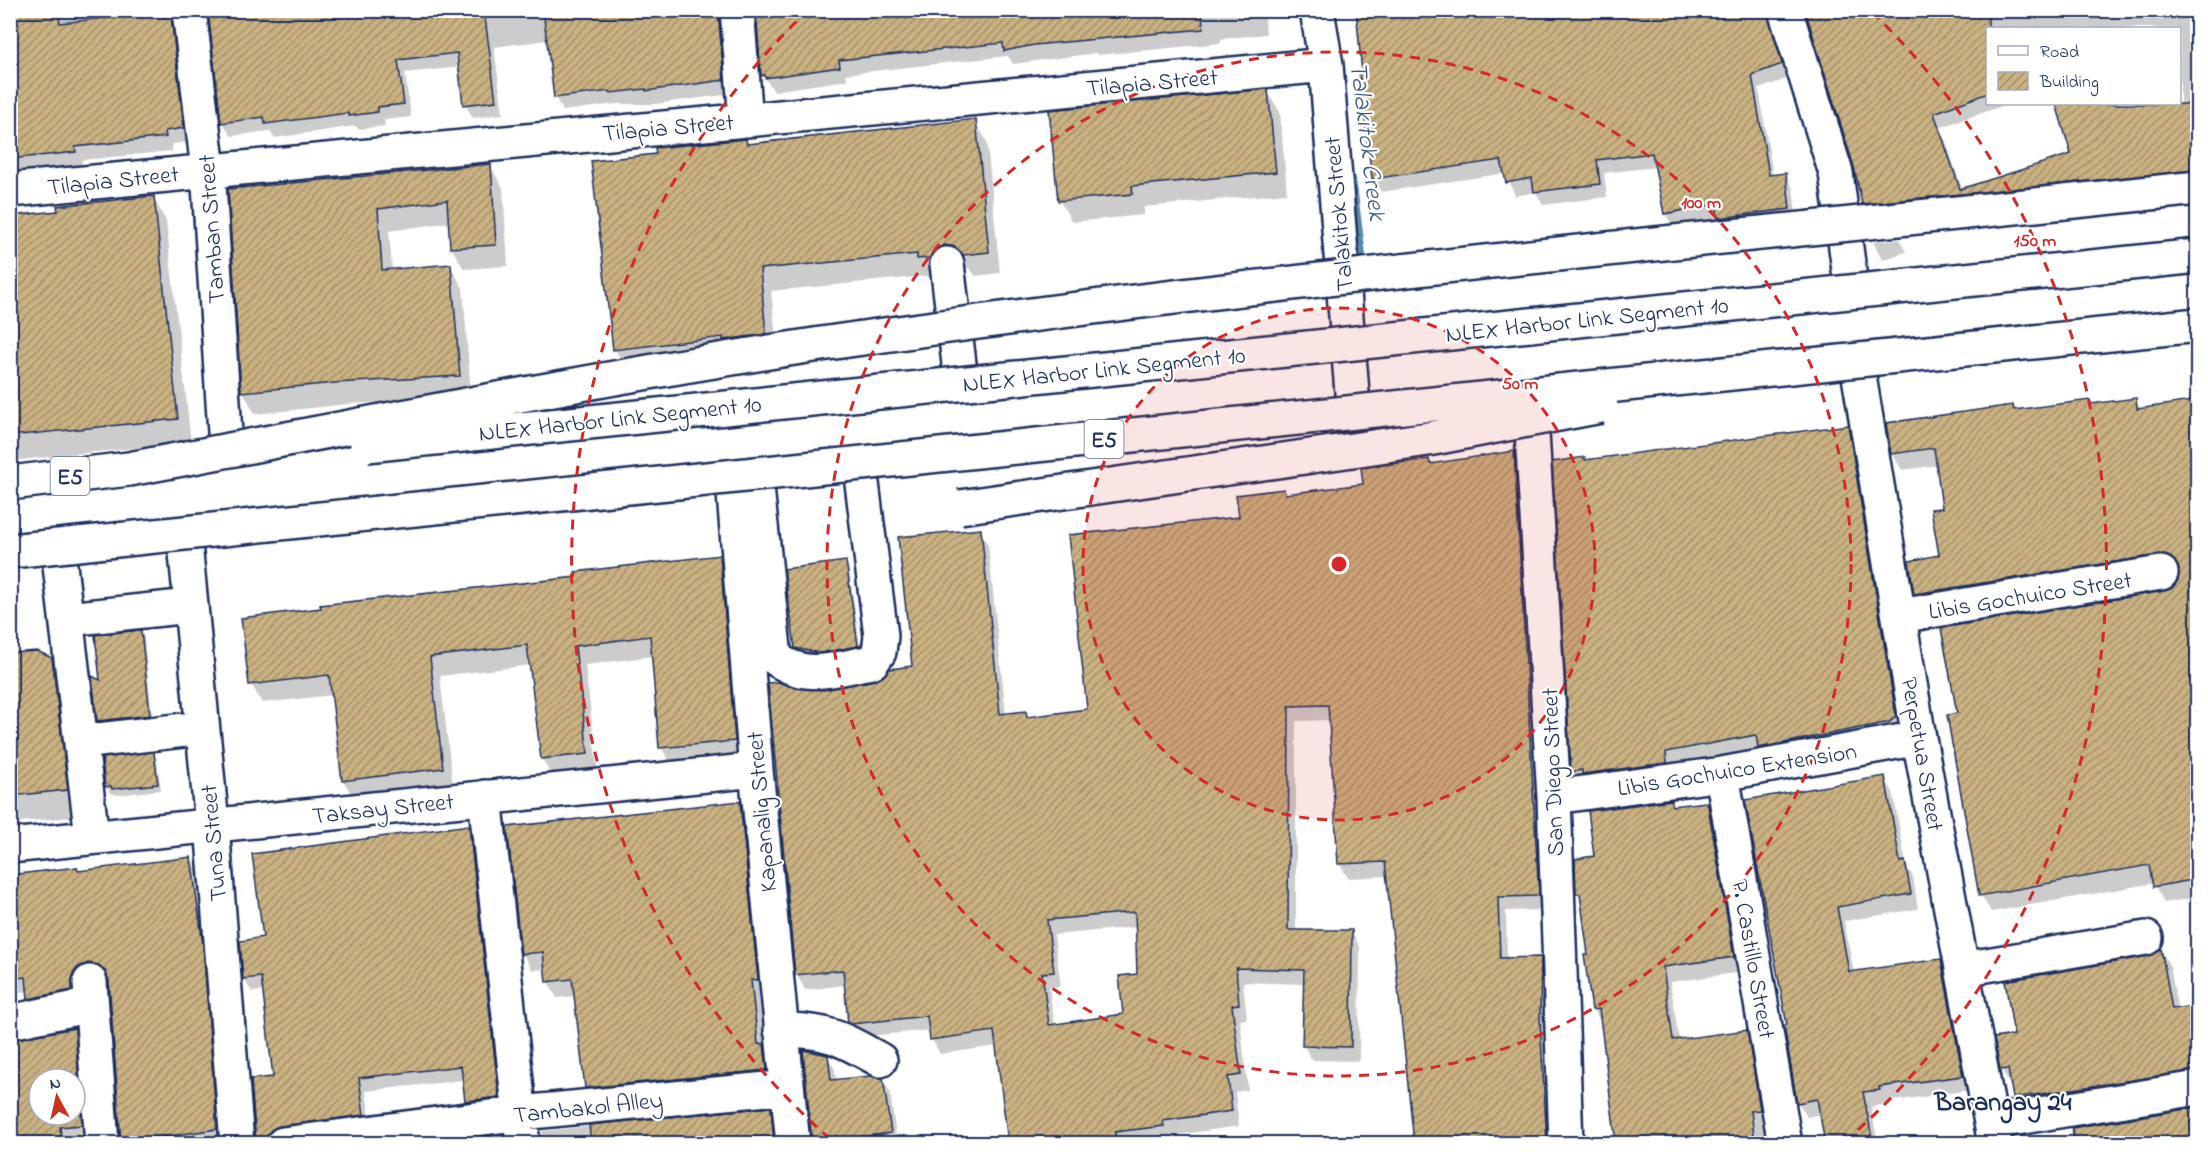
<svg xmlns="http://www.w3.org/2000/svg" width="2208" height="1154" viewBox="0 0 2208 1154" font-family="'Indie Flower',sans-serif">
<defs>
<pattern id="building-hatch" width="6" height="6" patternUnits="userSpaceOnUse" patternTransform="scale(1.5)"><rect width="6" height="6" fill="#cab181"/><path d="M-1 1l2-2M0 6l6-6M5 7l2-2" fill="none" stroke="#a3906d"/></pattern>
</defs>
<rect width="100%" height="100%" fill="#fff"/>
<filter id="ink" filterUnits="userSpaceOnUse"><feTurbulence type="fractalNoise" baseFrequency=".0167" numOctaves="2"/><feDisplacementMap in="SourceGraphic" scale="12" xChannelSelector="R" yChannelSelector="G"/><feConvolveMatrix kernelMatrix="1 2 1 2 8 2 1 2 1" color-interpolation-filters="sRGB"/></filter>
<g filter="url(#ink)">
<path fill="#0003" fill-rule="evenodd" d="M10,10h88l1,10 71,-8 7,14 14,116 -19,2v7l-90,9v5l-72,9z
M208,10h524l-1,84 -76,10h-38l-54,7 -8,-14 -7,-57 -54,7 9,67 -30,4 -8,-14 -5,-37 -55,6 6,44 -27,3 1,6 -27,3 -2,-3 -82,12 -4,-7 -39,5 -8,-13z
M757,10h507l2,24 -45,5v4l-123,12 -2,-2 -83,11 -5,-8 -162,18 1,6 -73,11 -11,-16z
M1357,10h422l10,68 -30,11 14,87 12,-2 8,14 4,35 -70,8 -7,-13 -47,9 -8,-14 -9,-46 -52,6 3,24 -64,8 -7,-13 -21,4 -9,-23 -125,19 -7,-13 -8,-54 -2,-51z
M1806,10h392v158l-181,18 -7,4 188,-19v12l-327,34 -8,-14 -8,-36zM1988,28h192v76h-123l16,51 -111,34 -21,-62 67,-23h-20z
M1267,91l13,21 7,81 -143,14v8l-72,7 -12,-21z
M975,121l12,21 13,131 -24,3 -7,-8 -11,-2 -16,13 -11,1 -3,-4 -157,15 7,64 -151,16 -12,-22 42,-194 88,-15 3,5z
M490,166l13,22 5,78 -44,3 -13,-22 -1,-25 -61,9 3,39 58,-4 13,22 8,109 -123,7 -93,10 -12,-22 -13,-201z
M153,197l13,24 25,221 -181,19v-244z
M1899,239l7,13 -24,8 -9,-18z
M2135,400l6,10 57,-8v495l-34,6 -10,-20 -163,29 -10,-17 -22,-181 214,-125 7,-8 -1,-9 -11,-1 -243,40 -9,-17 -6,-32 31,-6 3,-47 -6,-44 -36,5 -10,-17 120,-47 3,6 74,-11 3,4z
M1847,427l8,14 48,289 -136,32 -6,-12 -180,35 -8,-14 12,-309z
M1514,452l8,15 24,443 -40,1 1,49 33,-2 8,15 6,171h-138l-28,-268 -40,2 -9,-15 -9,-143 -34,1v210l55,1 9,15 -1,114 -47,-1 -8,-14 2,-62 -63,-2 4,37 -7,1 8,70 -13,2 4,34 -69,10 1,5 -22,3h-138l-14,-98 -57,8 -8,-15 -1,-9 -73,7 -8,-15 -4,-37 -41,5 -8,-15 -27,-290 54,6 52,-9 38,-15 66,-137 8,15 18,170 19,-2 4,5 59,-8 153,-191 42,-29 3,6 79,-10 66,-20zM1137,927l2,48 -14,41 -70,10 -6,-38 12,-2 -7,-51z
M719,556l11,19 15,185 -73,6 -11,-19 -8,-91 -68,9 13,108 -45,5 -11,-19 -11,-94 -91,11 13,111 -99,12 -11,-19 -10,-85 -71,8 -11,-19 326,-106z
M846,562l3,7 12,83 -36,7 -24,-4 -4,-7z
M140,632l4,6 9,84 -50,5 -4,-6 3,-39z
M10,655l41,4 15,26 15,131 -71,7z
M154,754l3,7 4,29 -44,5 -7,-2 -4,-7z
M1884,777l9,15 13,73 7,12 5,32 -74,12 10,52 87,-12 8,14 21,115 -83,12v2l-16,3 7,37h-52l-5,-30 -14,3 -9,-15 -10,-76z
M1671,801l3,6 31,-4 9,15 28,154 -72,10 9,58 67,-8 8,14 16,98h-185l1,-6 31,-2 -15,-111 -8,-15 -12,-108 -4,-8 18,-37z
M739,803l10,16 17,177h-7l6,51 8,14 2,25 -179,18 -10,-17 -11,-91 -18,2 -9,-16 -2,-13 -14,1 -9,-16 -14,-126z
M468,827l8,14 30,269 -32,5 -8,-14 -2,-21 -98,11 5,37 -92,16h-22l-5,-63 23,-3 -11,-87 -12,1 -8,-13 21,-40z
M191,859l8,13 11,88 14,184h-102l-12,-163 -12,-4 -60,35 -9,-21 -19,2v-112z
M2161,950l9,16 8,44 20,-3v80l-174,27 -22,-44 -6,-30 20,-4z
M74,1029l8,14 7,101h-79v-102zM39,1079h36v36h-36z
M827,1056l8,13 1,12 46,-2 8,13 7,52h-83z
M770,1109l8,14 2,21h-238v-13z
M2198,1109v35h-123l-2,-15z
M1344,1135l5,9h-54v-4z
M502,1136l5,8h-63z
M1974,1140l2,4h-28z"/>
<g fill="none" stroke-linecap="round" stroke-linejoin="round">
<path stroke="#578bab" stroke-width="10" d="M1351,179l12,92"/>
</g>
<path fill="url(#building-hatch)" stroke="#1b2f5e" stroke-width="1.5" fill-rule="evenodd" d="M10,10h48l2,13 102,-11 1,5 8,-1 13,112 -19,3 1,6 -91,10 1,5 -66,7z
M484,10l12,91 -33,4 -6,-52 -59,7 6,44 -26,3v5l-29,4 -1,-3 -83,11 -1,-7 -43,6 -13,-112z
M543,10h175l6,70 -78,11v-2l-36,4v-2l-56,7z
M756,10h446l1,19 -169,16 -30,6 -1,-8 -164,17 1,7 -75,11v-3l-4,1z
M1356,10h411l15,54 -30,11 17,100 17,-2 4,36 -72,9 -2,-14 -52,10 -12,-61 -55,7 3,24 -66,8 -2,-14 -26,5 -5,-23 -129,19 -13,-106h3z
M1805,10h183v83l-54,20 26,76 111,-35 -15,-50h142v66l-336,34 -8,-37z
M1268,89l8,83 -144,14 1,8 -75,7 -9,-91z
M976,119l13,133 -26,3 -8,-8 -10,-2 -10,4 -5,9 -13,1v-5l-157,15 6,65 -43,6v-3l-110,13 -22,-189 65,-7 -1,-6 91,-9 1,5z
M491,164l5,81 -46,3 -3,-48 -69,9 4,61 69,-6 9,112 -125,7 -94,9 -13,-203z
M154,196l24,223 -168,17v-220l48,-5 -1,-5z
M2136,398l1,11 61,-9v479l-45,8 -4,-22 -170,31 -32,-181 10,-2 -16,-85 223,-37 8,-3 6,-8 1,-11 -4,-8 -7,-5 -10,-1 -244,39 -5,-33 30,-6 -8,-46 11,-1 -8,-60 -43,6 -5,-31 127,-18 1,5 76,-10 1,4z
M1848,425l48,291 -6,6 -132,26 -2,-13 -90,17 1,11 -85,11v-4l-11,2 -19,-310 33,-5v3z
M1514,451l25,445 -41,1 2,61 41,-1 -1,63 7,123h-133l-29,-281 -47,2 -10,-159 -39,1 -1,224h64l-1,117 -49,-1 2,-76 -68,-2 3,36 -7,1 9,70 -13,2 4,34 -69,10 1,5 -49,6 1,11h-108l-14,-112 -64,9 -3,-24 -76,8 -3,-1 -5,-53 -48,5 -27,-292 10,-1 18,6 28,2 51,-10 15,-11 22,-3 -14,-129 83,-8 19,185 26,-3 1,6 60,-8 -19,-174 171,-18 -3,-22 48,-6 1,5 78,-10 -2,-16 68,-9 1,5zM1135,912l2,62 -18,2 4,38 -74,11 -7,-52 12,-1 -7,-52z
M720,555l15,186 -76,7 -9,-112 -75,10 13,108 -47,5 -14,-114 -97,12 13,111 -101,13 -13,-106 -80,10 -8,-67 80,-10 -1,-3 256,-28 -1,-5z
M846,561l12,85 -38,7 -25,-5 -11,-79z
M141,630l9,85 -53,6 -5,-45 8,4 -5,-45z
M37,651l15,7 16,132 -58,6v-143z
M154,752l4,32 -46,5 -1,-3 -6,1 -3,-29z
M1885,776l15,86 5,-1 6,33 -74,13 12,65 92,-13 22,117 -84,11 1,3 -17,2 10,51h-48l-8,-44 -20,4 -13,-78h3l-42,-225z
M1672,800v6l34,-4 2,4 26,151 -71,10 10,73 74,-10 13,80 -9,1 4,32h-139l-17,-134 -7,1 -8,-55h4l-8,-61h-4l-1,-35 19,-3 -6,-45z
M740,801l18,179h-7l7,64h6l3,26 -182,18 -13,-109 -26,3 -3,-30 -22,2 -14,-127z
M469,825l30,272 -34,4 -4,-35 -102,12 5,37 -84,11 -9,4 -6,13h-9l-5,-64 22,-2 -12,-100 -18,2 -3,-38 23,-4 -11,-83z
M191,857l12,88 14,184 -96,14 -12,-162 -3,-9 -7,-7 -11,-2 -9,4 -6,6 -1,17 -44,9 -2,-22 -16,2v-104l67,-8 1,4z
M2161,948l11,61 26,-4v65l-185,28 -5,-29 -8,1 -6,-32 20,-3 -9,-54 144,-25z
M75,1028l7,97 -22,2 2,16h-52v-103zM39,1079h36v36h-36z
M803,1050l25,5 3,25 39,-4 13,2 8,55 -79,10z
M771,1107l3,36h-183l-2,-18z
M2198,1107v36h-124l-2,-15z
M503,1134l1,9h-35v-4z"/>
<g fill="none" stroke-linecap="round" stroke-linejoin="round">
<g stroke="#1b2f5e" stroke-width="38">
<path id="minor" d="M189,10l19,160 18,278
M737,10l9,110
M1317,10l9,55 28,353
M1785,10l51,163 14,105
M10,190l1316,-125
M947,264l13,108
M1857,364l62,374 76,406
M1530,400l24,397 12,347
M756,478l19,180c32,24 60,10 97,4l7,-10 2,-16 -21,-169
M733,481l23,289 37,374
M185,543l27,282 25,319
M59,557l33,280
M1899,616l262,-43
M68,619l122,-13
M81,742l121,-14
M1722,774l63,370
M485,797l38,347
M1554,797l168,-23 197,-36
M10,846l746,-76
M1963,969l183,-31
M90,982l12,162
M10,1022l81,-17
M781,1030c46,0 60,8 99,30
M1992,1122l206,-34
M283,1144l238,-31 266,-26"/>
</g>
<g stroke="#1b2f5e" stroke-width="38">
<path id="highway" d="M10,483l119,-14"/>
</g>
<use href="#minor" stroke="#fff" stroke-width="33"/>
<use href="#highway" stroke="#fff" stroke-width="33"/>
<g stroke="#1b2f5e" stroke-width="38" stroke-linecap="butt">
<path id="highway-bridge" d="M367,445l1831,-189
M129,469c230,-43 460,-90 692,-125 457,-67 918,-107 1377,-156
M960,507l468,-68 173,-33
M10,551l2188,-226"/>
</g>
<use href="#highway-bridge" stroke="#fff" stroke-width="33"/>
</g>
</g>
<circle cx="1339" cy="564" r="256" fill="#d62828" fill-opacity=".12"/>
<g fill="none" stroke="#d62828" stroke-width="3" stroke-dasharray="10 8">
<circle cx="1339" cy="564" r="256"/>
<circle cx="1339" cy="564" r="512"/>
<path d="M830 1139A768 768 0 0 1 806 12M1872 12A768 768 0 0 1 1848 1139"/>
</g>
<g text-anchor="middle" stroke-width="4.5" stroke-linejoin="round" paint-order="stroke">
<g fill="#fff" stroke="#5f6d8e" stroke-width="1.5">
<rect x="1084.5" y="420" width="39" height="38" rx="4.5"/>
<rect x="50.5" y="457" width="39" height="38" rx="4.5"/>
</g>
<g font-size="22" font-weight="bold" fill="#1b2f5e">
<text x="1104" y="447">E5</text>
<text x="70" y="484">E5</text>
</g>
<g font-size="24" fill="#1b2f5e" stroke="#fff">
<text transform="translate(1152 82) rotate(-5)" y="8">Tilapia Street</text>
<text transform="translate(668 127) rotate(-5)" y="8">Tilapia Street</text>
<text transform="translate(113 180) rotate(-6)" y="8">Tilapia Street</text>
<text transform="translate(1338 214) rotate(-95)" y="8">Talakitok Street</text>
<text transform="translate(211 229) rotate(-94)" y="8">Tamban Street</text>
<text transform="translate(1587 319) rotate(-6)" y="8">NLEX Harbor Link Segment 10</text>
<text transform="translate(1104 369) rotate(-6)" y="8">NLEX Harbor Link Segment 10</text>
<text transform="translate(620 418) rotate(-6)" y="8">NLEX Harbor Link Segment 10</text>
<text transform="translate(2030 595) rotate(-9)" y="8">Libis Gochuico Street</text>
<text transform="translate(1923 754) rotate(80)" y="8">Perpetua Street</text>
<text transform="translate(1737 769) rotate(-9)" y="8">Libis Gochuico Extension</text>
<text transform="translate(1552 772) rotate(-92)" y="8">San Diego Street</text>
<text transform="translate(383 808) rotate(-6)" y="8">Taksay Street</text>
<text transform="translate(761 812) rotate(-95)" y="8">Kapanalig Street</text>
<text transform="translate(213 843) rotate(-95)" y="8">Tuna Street</text>
<text transform="translate(1754 959) rotate(80)" y="8">P. Castillo Street</text>
<text transform="translate(588 1107) rotate(-6)" y="8">Tambakol Alley</text>
</g>
<g font-size="26" font-style="italic" fill="#395d85" stroke="#fff">
<text transform="translate(1369 141) rotate(83)" y="9">Talakitok Creek</text>
</g>
<g font-size="26" font-weight="bold" fill="#1b2f5e" stroke="#fff">
<text x="2003" y="1110">Barangay 24</text>
</g>
</g>
<circle cx="1339" cy="564" r="9" fill="#d62828" stroke="#fff" stroke-width="3"/>
<g font-size="18" text-anchor="middle" font-weight="bold" fill="#d62828" stroke="#fff" stroke-width="4.5" stroke-linejoin="round" paint-order="stroke">
<text x="1701" y="208">100 m</text>
<text x="2035" y="246">150 m</text>
<text x="1520" y="389">50 m</text>
</g>
<rect width="2208" height="1154" fill="none" stroke="#fff" stroke-width="36"/>
<rect x="18" y="18" width="2172" height="1118" fill="none" stroke="#1b2f5e" stroke-width="2" filter="url(#ink)"/>
<rect x="1986" y="27" width="195" height="78" fill="#ffffff" stroke="#a4acbf" stroke-width="1.5"/>
<rect x="1998" y="46" width="30" height="9" fill="#ffffff" stroke="#a4acbf" stroke-width="1.5"/>
<text x="2040" y="57" font-size="18" fill="#1b2f5e">Road</text>
<rect x="1998" y="72" width="30" height="18" fill="url(#building-hatch)" stroke="#a4acbf" stroke-width="1.5"/>
<text x="2040" y="87" font-size="18" fill="#1b2f5e">Building</text>
<g transform="translate(57 1097) rotate(352)"><circle r="28" fill="#ffffff" stroke="#a4acbf" stroke-width="1.5"/>
<path d="M0-4.5L10 22L0 15L-10 22Z" fill="#c8321e"/>
<text y="-9" font-size="16" font-weight="bold" text-anchor="middle" fill="#1b2f5e">N</text>
</g>
</svg>
